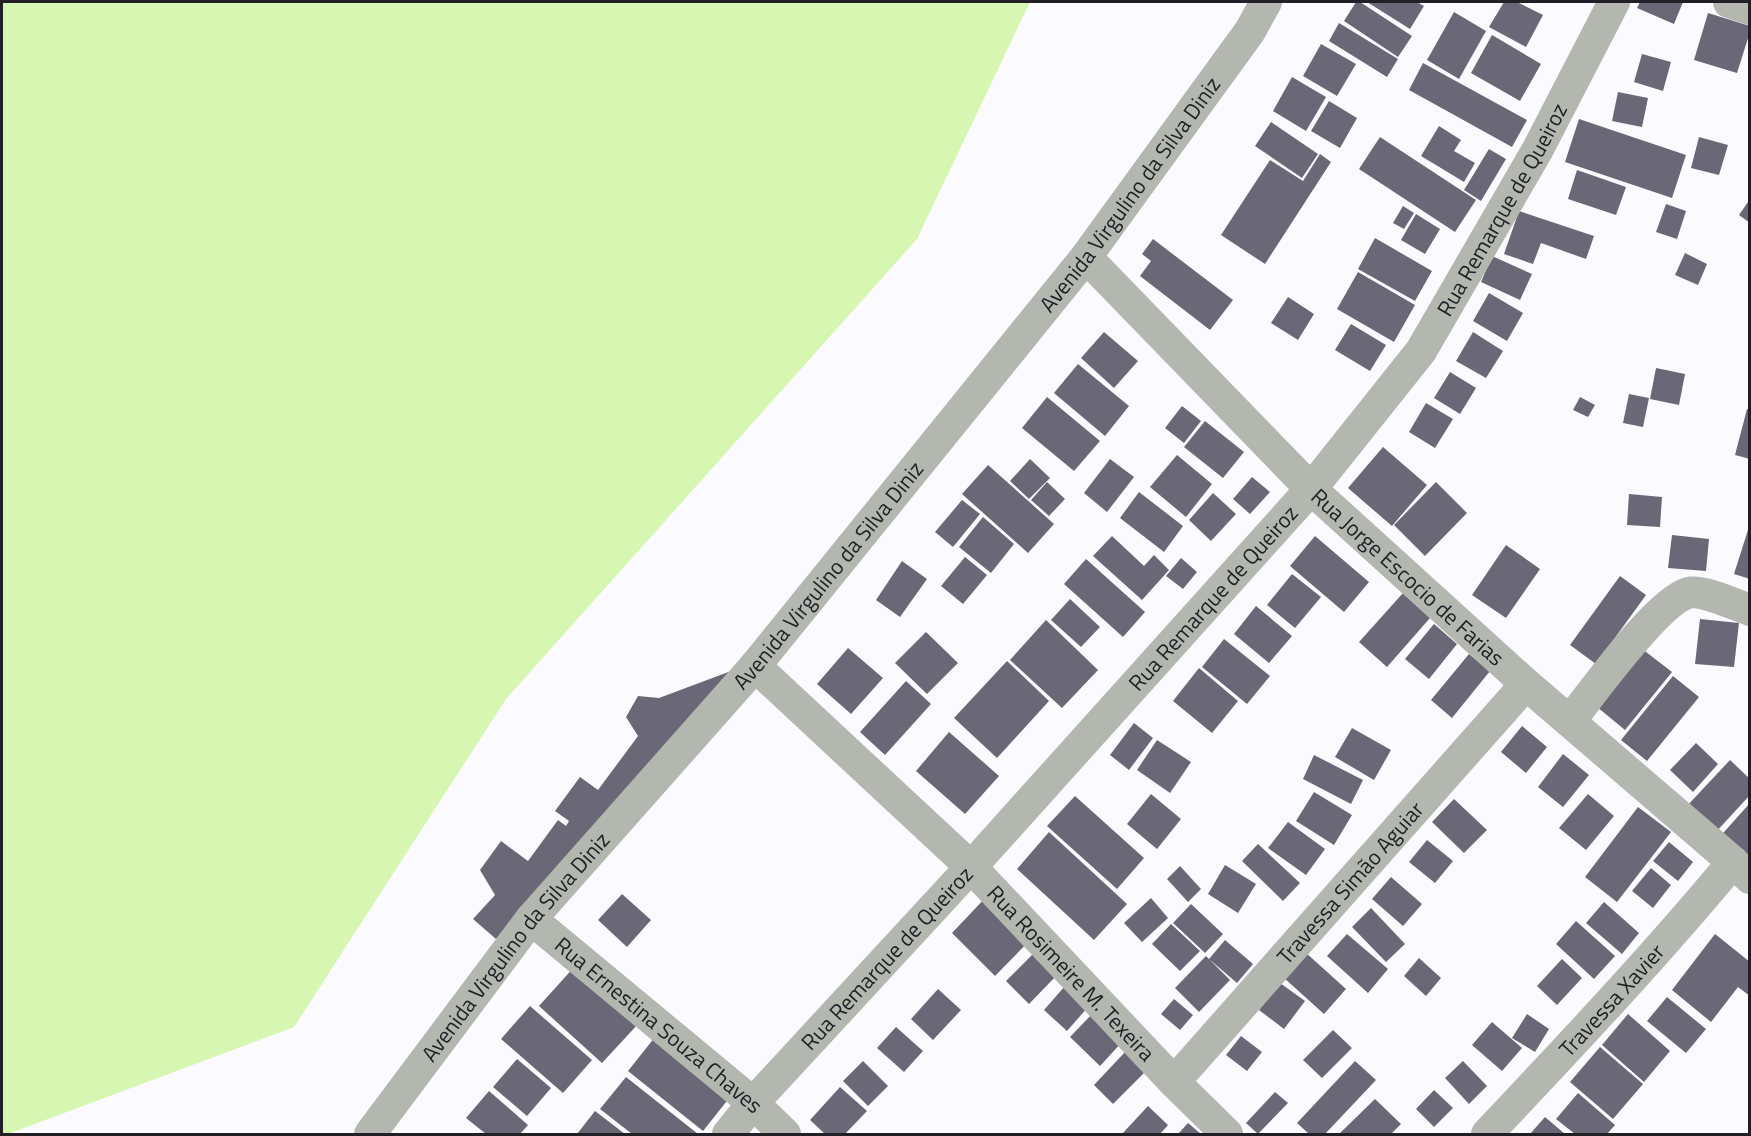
<svg xmlns="http://www.w3.org/2000/svg" width="1751" height="1136" viewBox="0 0 1751 1136" font-family="'Titillium Web',sans-serif">
<rect width="100%" height="100%" fill="#fbfbff"/>
<path fill="#d7f6b2" d="M2,2h1028l-113,237 -411,460 -212,328 -286,107h-6z"/>
<path fill="#6a6776" d="M1356,2h4l52,34 -14,21 -54,-36z
M1367,2h50l7,4 -14,23z
M1504,2h13l26,13 -17,32 -37,-20z
M1640,2h43l-9,22 -37,-16z
M1454,12l32,19 -27,48 -32,-19z
M1708,13l42,13v6l-13,41 -43,-13z
M1339,23l59,36 -11,18 -58,-36z
M1492,35l49,29 -21,37 -49,-28z
M1321,44l35,20 -19,32 -34,-20z
M1642,54l29,8 -8,29 -29,-9z
M1423,63l104,57 -15,27 -103,-57z
M1292,77l34,20 -20,34 -33,-20z
M1618,92l30,6 -6,29 -30,-6z
M1329,101l28,17 -17,30 -29,-17z
M1579,119l107,36 -14,43 -107,-36z
M1271,122l47,32 -16,24 -47,-32z
M1439,126l22,14 -7,11 21,12 -11,19 -43,-26z
M1380,137l96,63 -21,32 -96,-63z
M1699,137l29,8 -9,30 -28,-7z
M1489,149l17,10 -25,42 -17,-11z
M1320,154l11,8 -66,102 -44,-29 49,-75 33,21z
M1577,170l49,17 -10,28 -48,-16z
M1750,199v24l-11,-8z
M1666,204l20,7 -9,28 -21,-7z
M1403,206l11,7 -10,16 -11,-6z
M1519,211l75,25 -8,23 -45,-16 -8,21 -29,-10z
M1416,214l24,15 -15,25 -24,-14z
M1375,238l57,33 -17,30 -57,-32z
M1153,239l80,61 -23,30 -70,-54 11,-15 -9,-7z
M1685,253l22,11 -9,21 -23,-10z
M1492,256l40,18 -12,26 -39,-18z
M1358,272l57,33 -21,37 -57,-33z
M1489,293l34,20 -16,28 -34,-20z
M1288,297l26,17 -16,26 -27,-17z
M1351,324l35,21 -16,26 -35,-21z
M1104,332l34,29 -24,27 -33,-30z
M1473,332l30,19 -17,27 -30,-17z
M1078,364l51,42 -24,30 -51,-43z
M1656,368l29,6 -6,31 -29,-6z
M1450,372l26,16 -16,26 -26,-16z
M1629,394l20,4 -6,29 -20,-4z
M1047,397l53,44 -26,30 -52,-43z
M1580,397l15,8 -7,12 -15,-7z
M1426,403l27,16 -18,29 -26,-16z
M1182,406l19,15 -17,22 -19,-15z
M1747,409l3,1v49l-15,-4z
M1205,421l39,31 -21,26 -39,-31z
M1383,447l44,38 -35,41 -44,-38z
M1177,455l35,29 -26,33 -36,-30z
M1030,459l20,19 -21,21 -19,-18z
M1110,459l24,18 -27,35 -23,-19z
M988,465l66,59 -26,29 -66,-59z
M1252,477l18,15 -20,22 -17,-15z
M1047,482l18,17 -16,17 -18,-16z
M1436,482l31,31 -42,43 -31,-31z
M1139,492l44,34 -19,26 -44,-34z
M1213,493l23,21 -25,27 -22,-21z
M1629,494l33,3 -2,30 -33,-2z
M962,500l18,14 -27,33 -18,-15z
M983,517l31,27 -23,29 -32,-26z
M1748,530l2,1v48l-16,-5z
M1672,535l37,4 -3,32 -38,-3z
M1112,536l32,30 10,-11 15,15 -27,30 -49,-44z
M1315,536l54,46 -25,30 -54,-46z
M1506,545l34,24 -34,49 -34,-23z
M965,557l22,18 -24,29 -22,-18z
M1181,558l16,14 -14,17 -17,-13z
M1086,559l59,53 -22,25 -59,-53z
M902,561l25,18 -27,38 -24,-17z
M1292,574l29,23 -26,31 -28,-23z
M1620,576l26,19 -50,69 -26,-19z
M1403,593l27,25 -43,49 -28,-25z
M1070,599l30,28 -19,20 -30,-27z
M1256,606l36,30 -23,27 -35,-29z
M1700,619l39,4 -5,44 -39,-3z
M1046,620l52,50 -36,38 -52,-48z
M1434,624l23,20 -28,35 -24,-20z
M926,632l32,31 -31,31 -32,-31z
M1224,639l46,37 -23,28 -45,-37z
M1637,645l35,27 -47,58 -34,-28z
M848,648l35,30 -32,36 -34,-30z
M1469,654l21,17 -38,47 -21,-18z
M1007,661l42,40 -52,57 -43,-40z
M1199,668l39,33 -26,32 -39,-32z
M731,671l-235,268 -23,-20 22,-24 -15,-25 21,-29 27,20 30,-41 8,6 3,-5 -14,-10 25,-34 18,13 40,-54 -12,-19 12,-21 21,2z
M1673,676l26,21 -52,64 -26,-21z
M906,681l25,23 -46,51 -25,-23z
M1134,723l19,15 -24,32 -19,-15z
M1522,726l25,21 -21,26 -25,-21z
M1352,728l39,22 -17,30 -39,-23z
M949,732l50,44 -34,38 -49,-43z
M1157,740l34,22 -21,31 -33,-23z
M1696,743l22,21 -25,28 -23,-22z
M1563,754l26,21 -26,32 -25,-20z
M1314,755l49,25 -12,24 -48,-25z
M1730,760l20,19v16l-35,38 -29,-26z
M1314,792l38,23 -18,30 -38,-24z
M1151,794l30,25 -24,30 -30,-25z
M1588,794l26,22 -28,34 -27,-22z
M1075,796l69,62 -27,31 -70,-63z
M1454,799l33,31 -23,23 -32,-31z
M1750,803v58l-34,-20z
M1638,807l33,25 -54,70 -32,-25z
M1288,822l37,27 -19,26 -38,-27z
M1049,832l78,72 -33,36 -77,-71z
M1427,840l26,21 -18,22 -26,-21z
M1669,842l24,20 -15,19 -25,-20z
M1258,844l42,39 -17,18 -41,-40z
M1225,865l31,19 -18,29 -30,-19z
M1180,866l21,23 -13,13 -21,-23z
M1651,868l20,17 -18,23 -21,-17z
M1391,877l31,27 -19,22 -31,-27z
M622,894l29,26 -24,27 -29,-27z
M988,895l44,43 -37,38 -43,-43z
M1151,898l17,20 -26,24 -18,-19z
M1604,902l35,31 -17,21 -36,-31z
M1191,904l32,30 -18,19 -32,-30z
M1371,908l34,36 -19,18 -34,-35z
M1576,921l39,35 -21,23 -38,-35z
M1171,924l29,27 -20,20 -28,-27z
M1347,934l41,35 -20,24 -41,-37z
M1715,934l35,28v34l-12,-9 -27,35 -39,-32z
M1225,940l28,24 -16,19 -28,-24z
M1305,952l41,37 -22,25 -41,-37z
M1034,953l23,22 -28,29 -23,-23z
M1206,956l24,24 -31,32 -24,-24z
M1419,958l22,20 -15,18 -22,-20z
M1562,959l20,19 -25,27 -20,-19z
M576,965l63,58 -37,40 -63,-57z
M1280,983l25,18 -21,28 -25,-19z
M1065,986l23,21 -21,24 -23,-21z
M938,989l23,21 -28,30 -22,-21z
M1667,997l39,32 -20,24 -39,-32z
M1174,999l19,16 -13,15 -19,-16z
M530,1006l62,54 -29,33 -62,-54z
M1093,1013l30,28 -23,25 -30,-29z
M1527,1014l22,15 -14,23 -23,-14z
M1628,1014l42,37 -26,31 -42,-37z
M1492,1022l30,26 -20,23 -30,-26z
M896,1027l27,24 -19,21 -27,-24z
M1333,1030l19,18 -30,30 -19,-18z
M659,1032l75,60 -31,39 -75,-60z
M1241,1036l21,16 -15,19 -21,-16z
M1600,1047l43,37 -30,35 -43,-37z
M1126,1051l20,20 -33,33 -19,-19z
M517,1059l34,29 -24,28 -34,-29z
M863,1061l25,25 -20,20 -25,-25z
M1355,1061l21,19 -51,54h-16l-12,-11z
M1463,1061l24,25 -18,18 -24,-26z
M626,1077l72,57h-66l-32,-25z
M840,1087l27,24 -22,23h-20l-15,-14z
M1434,1090l19,18 -19,19 -18,-18z
M489,1091l39,34 -8,9h-34l-20,-16z
M1275,1092l13,11 -30,31 -12,-11z
M1578,1093l37,32 -8,9h-32l-19,-15z
M1375,1099l26,25 -10,10h-52z
M1148,1106l20,19 -8,9h-38z
M595,1111l30,23h-48z
M1545,1117l20,17h-35z
M1188,1123l13,11h-23z"/>
<g fill="none" stroke-linecap="round" stroke-linejoin="round">
<g stroke="#b4b7b0" stroke-width="32">
<path d="M1729,2l21,7"/>
<path id="s1" d="M1086,257l225,232 215,195 207,178 17,16"/>
<path id="s2" d="M755,666l216,201 203,215 53,52"/>
<path d="M1570,721c22,-28 87,-119 118,-128 14,-4 47,12 62,17"/>
<path id="s3" d="M531,919l222,184 32,31"/>
<path id="s4" d="M1174,1082l352,-398"/>
<path id="s5" d="M370,1134l161,-215 224,-253 331,-409 164,-226 16,-29"/>
<path id="s6" d="M728,1134l25,-31 218,-236 340,-378 110,-138 117,-202 76,-147"/>
<path id="s7" d="M1487,1134c84,-89 168,-178 246,-272"/>
</g>
</g>
<g text-anchor="middle" stroke-width="6" stroke-linejoin="round" paint-order="stroke">
<g font-size="22" fill="#212026" stroke="#fff">
<text dy="8" stroke="none"><textPath href="#s5" startOffset="1209">Avenida Virgulino da Silva Diniz</textPath></text>
<text dy="8" stroke="none"><textPath href="#s6" startOffset="1209">Rua Remarque de Queiroz</textPath></text>
<text dy="8" stroke="none"><textPath href="#s5" startOffset="723">Avenida Virgulino da Silva Diniz</textPath></text>
<text dy="8" stroke="none"><textPath href="#s1" startOffset="454">Rua Jorge Escocio de Farias</textPath></text>
<text dy="8" stroke="none"><textPath href="#s6" startOffset="723">Rua Remarque de Queiroz</textPath></text>
<text dy="8" stroke="none"><textPath href="#s4" startOffset="266">Travessa Simão Aguiar</textPath></text>
<text dy="8" stroke="none"><textPath href="#s5" startOffset="237">Avenida Virgulino da Silva Diniz</textPath></text>
<text dy="8" stroke="none"><textPath href="#s6" startOffset="237">Rua Remarque de Queiroz</textPath></text>
<text dy="8" stroke="none"><textPath href="#s2" startOffset="441">Rua Rosimeire M. Texeira</textPath></text>
<text dy="8" stroke="none"><textPath href="#s7" startOffset="183">Travessa Xavier</textPath></text>
<text dy="8" stroke="none"><textPath href="#s3" startOffset="166">Rua Ernestina Souza Chaves</textPath></text>
</g>
</g>
<rect width="1751" height="1136" fill="none" stroke="#212026" stroke-width="6"/>
</svg>
